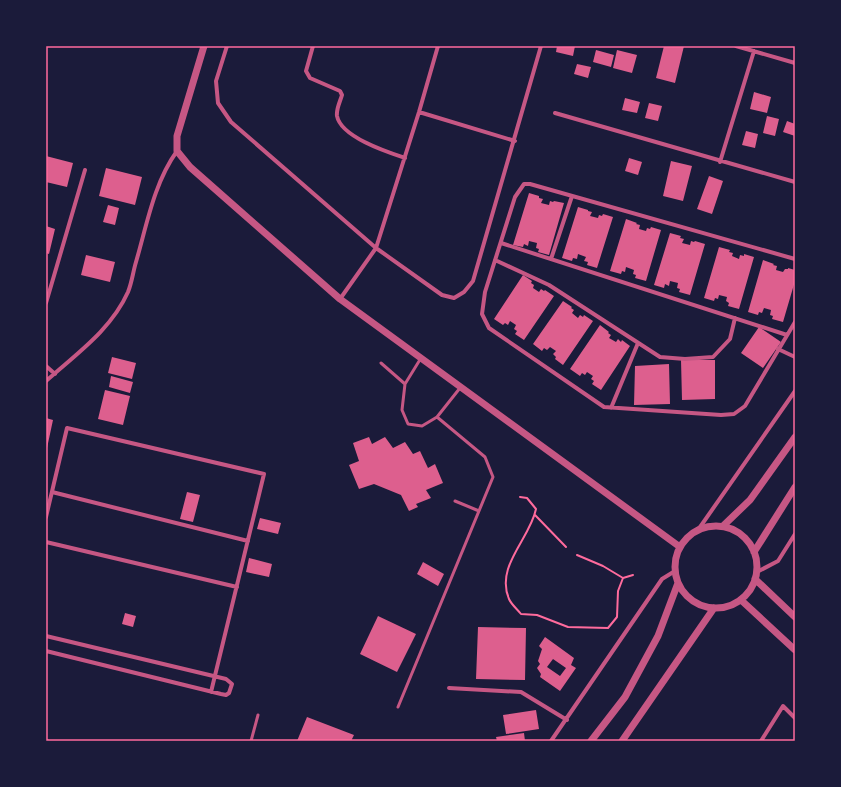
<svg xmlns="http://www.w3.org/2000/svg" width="841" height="787" viewBox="0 0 841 787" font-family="'Space Grotesk',sans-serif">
<rect width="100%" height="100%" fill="#1b1b3a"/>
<path fill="#dd5f8e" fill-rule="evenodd" d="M557,46h18l-2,10 -17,-4z
M664,46h20l-9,37 -19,-5z
M596,50l18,5 -3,12 -18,-5z
M617,50l20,5 -5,18 -19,-5z
M577,64l14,3 -3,11 -14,-4z
M754,92l17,5 -4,16 -17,-4z
M625,98l15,4 -3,11 -15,-3z
M649,103l13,3 -4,15 -13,-3z
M767,116l12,3 -4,17 -12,-3z
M787,121l8,3v12l-12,-4z
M746,131l12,3 -3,14 -13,-3z
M46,156l27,7 -6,24 -21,-5z
M629,158l13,4 -4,13 -13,-4z
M671,161l21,5 -9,35 -20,-5z
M106,168l36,9 -7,28 -36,-9z
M709,176l14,5 -11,33 -15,-5z
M529,193l10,3v2l4,1 -2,4 8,2 1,-4 3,1 1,-1 10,2 -15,52 -11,-3 1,-3 -3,-1 1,-5 -8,-2 -1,5 -4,-2 -1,3 -10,-2z
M108,205l11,3 -4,17 -12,-3z
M578,207l10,3v1l4,1 -2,4 8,2 1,-3 3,1 1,-2 10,3 -16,51 -10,-3 1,-3 -4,-1 2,-4 -8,-3 -1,5 -4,-1 -1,3 -10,-3z
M626,219l11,4 -1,1 4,1 -1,4 7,2 1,-3 3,1 1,-2 10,3 -15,51 -11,-3 1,-3 -3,-1 1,-4 -8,-3 -1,5 -3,-1 -1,3 -11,-3z
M46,226l9,3 -6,25 -3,-1z
M670,233l11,3 -1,2 4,1 -2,4 8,2 1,-4 3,1 1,-1 10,3 -15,51 -11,-3 1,-3 -3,-1 1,-5 -8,-2 -1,5 -4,-2 -1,4 -10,-3z
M719,247l11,3 -1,2 4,1 -1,3 7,3 1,-4 4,1v-2l10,3 -15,52 -11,-3 1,-3 -3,-2 1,-4 -8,-2 -1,4 -3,-1 -1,3 -10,-3z
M86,255l29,7 -5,20 -29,-7z
M763,260l11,4 -1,1 4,1 -1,4 7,2 2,-3h3v-1l7,2v11l-12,41 -11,-3 1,-3 -3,-1 1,-5 -7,-2 -2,5 -3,-1 -1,3 -10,-3z
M523,275l9,6 -1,2 3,2 -1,3 6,4 2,-3 3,2 1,-1 9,6 -30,44 -9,-6 2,-3 -3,-2 2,-4 -6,-4 -2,4 -3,-2 -2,2 -9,-6z
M563,301l9,6 -1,1 3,2 -2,3 6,5 2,-3 3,2 1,-2 9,6 -30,44 -8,-6 1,-2 -3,-3 3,-3 -6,-4 -3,3 -3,-2 -2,3 -9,-7z
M600,325l9,7 -1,1 3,2 -2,3 7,4 2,-3 3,3 1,-2 8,6 -29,44 -9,-6 2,-3 -3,-2 2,-3 -6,-4 -2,3 -3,-2 -2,3 -10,-7z
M759,327l22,15 -18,26 -22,-15z
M112,357l24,6 -4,16 -24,-6z
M681,360h34v39l-33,1z
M669,364l1,40 -36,1 1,-39z
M111,376l22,6 -3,11 -21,-6z
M105,390l25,6 -7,29 -25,-6z
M46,418l7,2 -6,28h-1z
M369,437l3,7 13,-7 8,11 12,-6 8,12 7,-3 8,17 7,-4 8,19 -17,7 5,8 -15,6 2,3 -9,4 -8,-16 -27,-11 -15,5 -10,-24 10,-4 -6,-18z
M187,492l13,3 -7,27 -13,-3z
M260,518l21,5 -3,11 -21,-5z
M249,558l23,6 -3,13 -23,-5z
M423,562l21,12 -6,12 -21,-12z
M125,613l11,3 -3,11 -11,-3z
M378,616l38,18 -19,38 -37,-18z
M478,627l48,1 -1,52 -49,-1z
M545,637l29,21 -3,7 5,3 -16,23 -20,-14 1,-3 -4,-6 3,-4 -2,-3 4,-12 -3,-3zM553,659l13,9 -6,8 -13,-9z
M536,710l3,19 -33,5 -3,-19z
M307,717l47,18 -3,6h-54z
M524,733l1,8h-28l-1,-4z"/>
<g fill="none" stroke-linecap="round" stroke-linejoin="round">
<path stroke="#ff6b9d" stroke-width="2" d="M520,497l7,1 9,11c-6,30 -41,57 -27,90 2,5 8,10 12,15l16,1 31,12 40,1 9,-11 1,-26 5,-13
M535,515l31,32
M577,555l26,11 20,12 10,-3"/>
<path stroke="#c65784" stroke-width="3" d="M421,358l-16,26 -3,26 6,14 14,2 15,-9 23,-29
M381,363l24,21
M455,501l24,10
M398,707l95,-230 -8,-20 -48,-40
M251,741l7,-26"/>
<path stroke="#c65784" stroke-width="4" d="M227,46l-11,35 2,22 13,19 145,126 66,47 12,3 10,-6 9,-11 68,-235
M313,46l-7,25 4,7 30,13 2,4c-2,7 -6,14 -5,21 4,21 50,36 68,42
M736,46l59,17
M419,112l96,29
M555,113l240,69
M720,162l34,-111
M501,243l286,92
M551,259l21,-63
M795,259l-265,-75h-6l-9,13 -30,95 -3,22 7,14 115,79 117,8 13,-1 11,-8 50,-84
M495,260l54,25 111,72 25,2 28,-2 17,-18 5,-21
M340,299l36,-51 43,-136 19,-66
M46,303l39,-133
M778,349l17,8
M46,366l9,8
M46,381c30,-27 65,-51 82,-89 4,-10 5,-20 8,-30 11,-38 18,-79 41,-111
M611,408l27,-65
M52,492l196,49
M46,517l21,-89 197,46 -53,218
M698,530l97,-139
M46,542l191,45
M757,572l21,-11 17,-27
M46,636l180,43 6,5 -3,9 -3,2 -5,-1 -175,-43
M449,688l72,4 46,28
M46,741h1
M551,741l111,-162 13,-8
M761,741l22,-35 12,12"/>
<path stroke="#c65784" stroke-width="7" d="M204,46l-27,90v15l13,16 150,132 340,248
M723,526l27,-26 45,-63
M675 567a41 41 0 1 1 82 0a41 41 0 1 1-82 0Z
M754,552l41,-65
M755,579l40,38
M741,600l54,50
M591,741l34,-44 33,-61 20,-53
M622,741l92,-133"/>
</g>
<rect width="841" height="787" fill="none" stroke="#1b1b3a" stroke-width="94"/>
<rect x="47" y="47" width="747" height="693" fill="none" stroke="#ff6b9d" stroke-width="1.5"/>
</svg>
